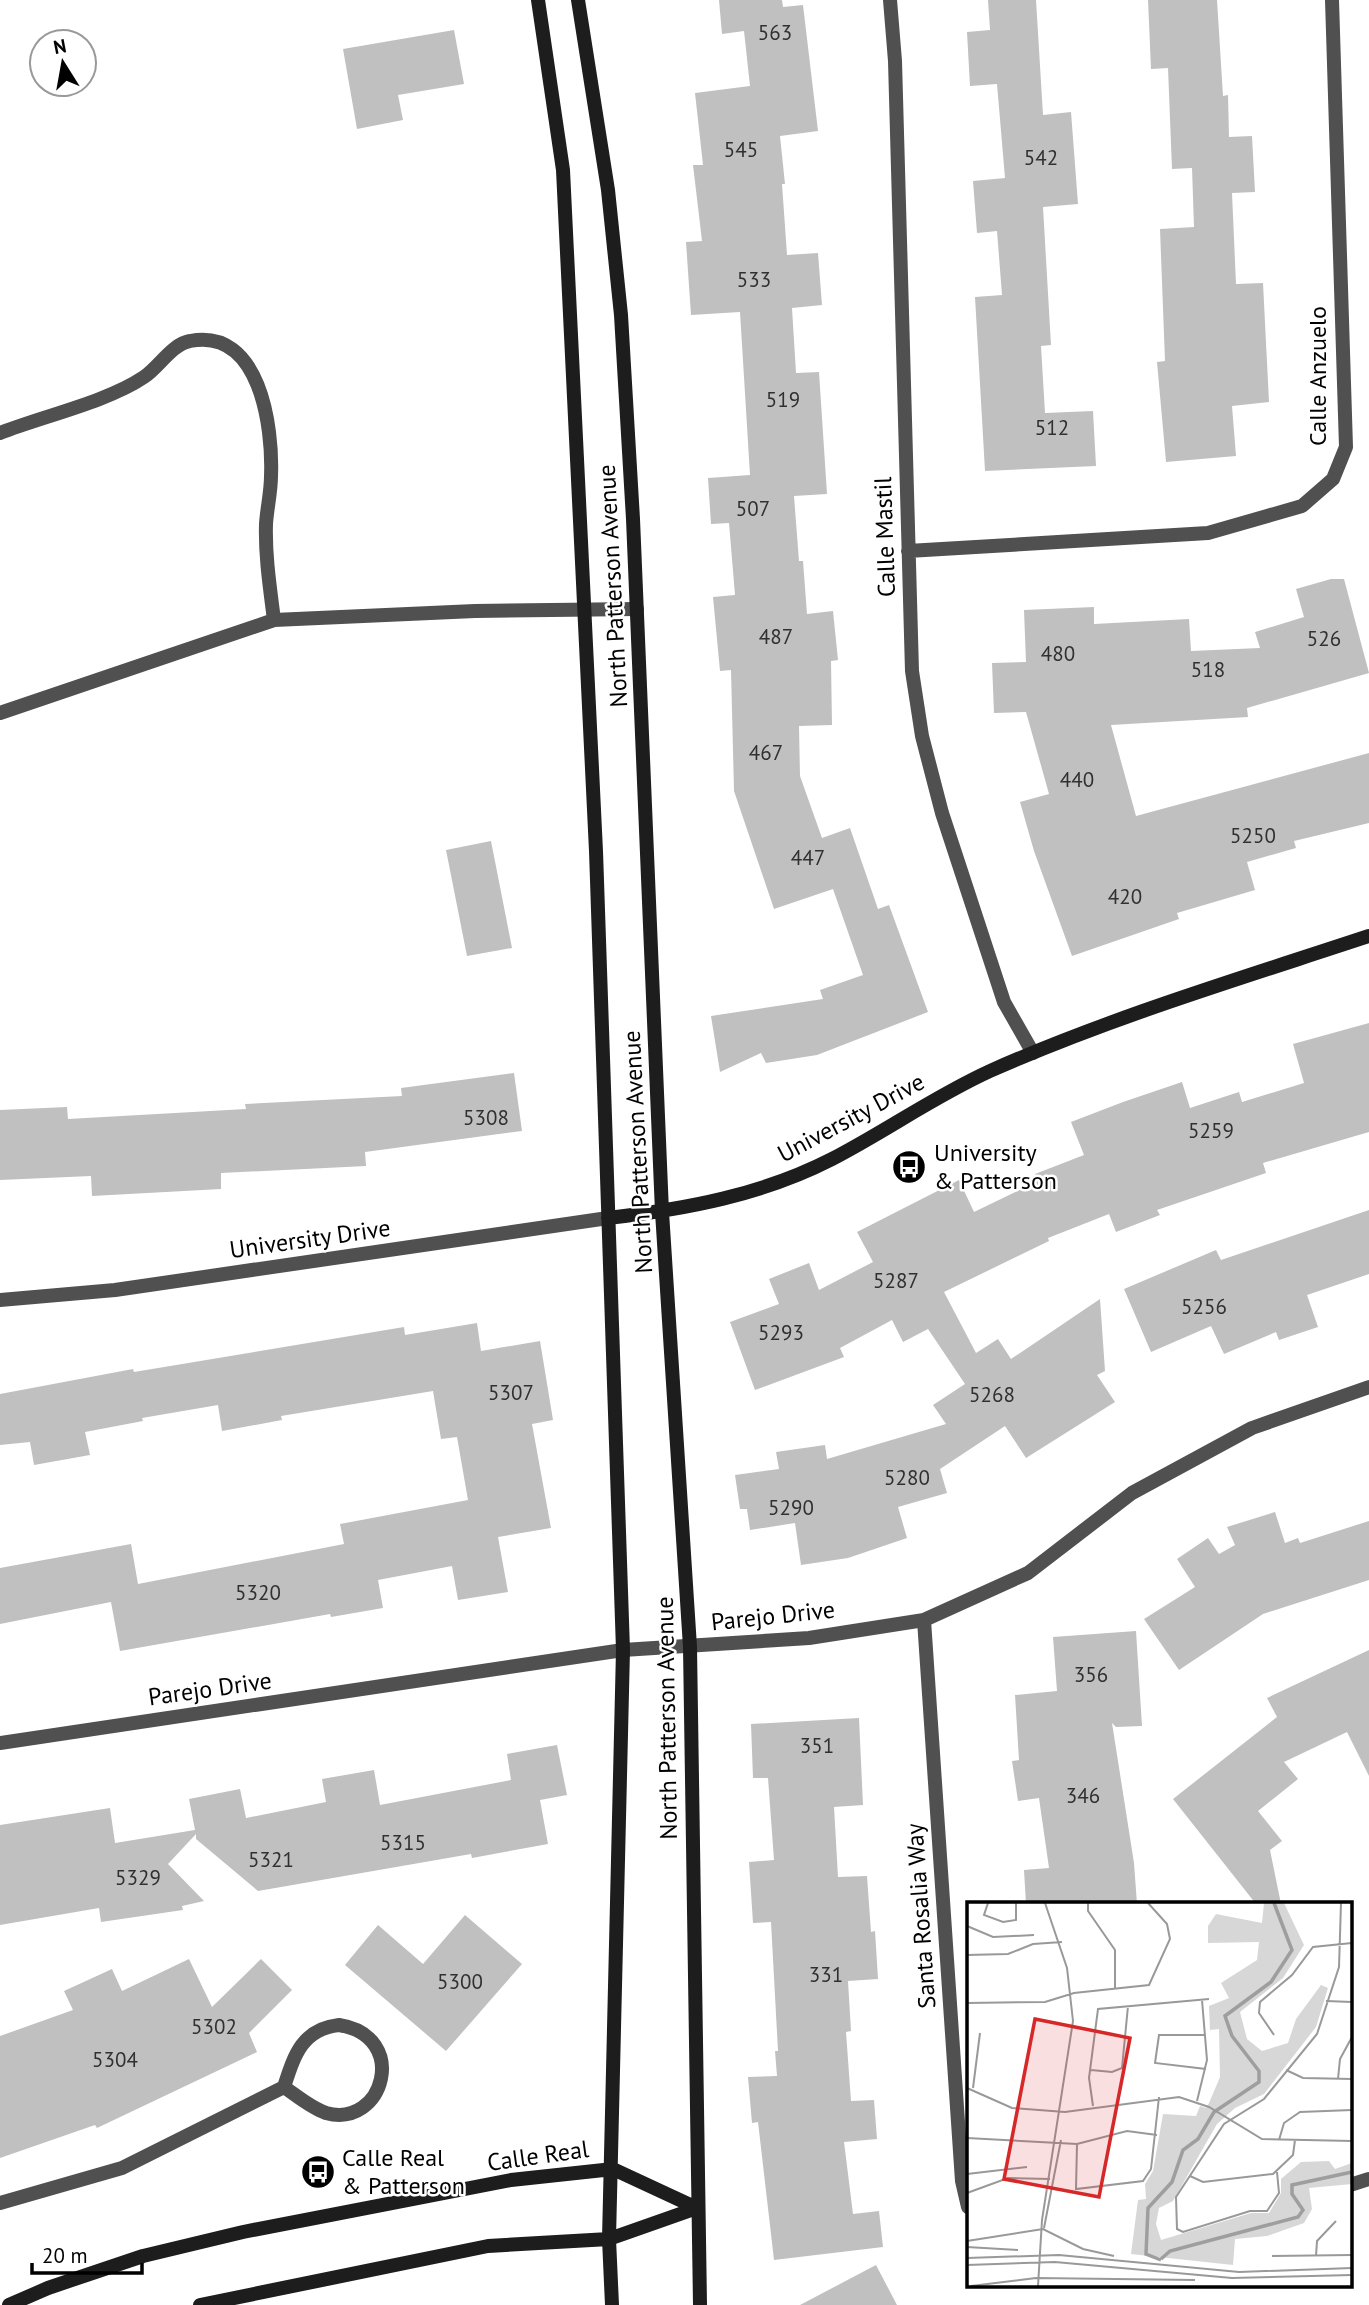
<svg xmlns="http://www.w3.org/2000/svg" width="1369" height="2305" viewBox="0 0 1369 2305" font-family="'PT Sans',sans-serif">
<rect width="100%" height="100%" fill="#fff"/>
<path fill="#c0c0c0" d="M719,0h63l1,7 20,-2 15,126 -38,5 5,48h-3l5,71 31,-2 4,52 -30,3 4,65 23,-1 8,122 -33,2 5,65h4l4,53 26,-3 5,49 -7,1 1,64 -33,1 1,50 22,62 28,-10 28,81 11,-4 39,107 -111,43 -51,8 -5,-10 -41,19 -9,-56 112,-17 -3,-9 43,-15 -30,-86 -59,20 -40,-118 -3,-121 -11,1 -7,-74 22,-2 -6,-72 -18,1 -3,-46 42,-3 -10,-163 -49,3 -5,-73 16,-1 -9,-76h10l-8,-72 55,-7 -6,-55 -22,3z
M988,0h48l7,115 28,-3 7,92 -35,3 8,138 -10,1 4,67 48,-2 3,55 -111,5 -10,-174 27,-2 -5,-64 -20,2 -4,-52 32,-3 -8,-94 -27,2 -3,-54 23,-2z
M1148,0h69l6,96 5,-1 1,42 23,-1 3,56 -23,1 4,91 27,-1 6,119 -37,4 4,50 -70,6 -9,-100 8,-1 -5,-132 34,-2 -2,-59 -20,1 -4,-101 -17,1z
M454,30l10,54 -66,11 5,25 -46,9 -14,-80z
M1331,579h13l25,94 -122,35 1,9 -137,8 25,91 233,-63v70l-75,18 2,7 -49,14 8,28 -78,23 2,6 -107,37 -38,-105 -14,-49 29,-8 -23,-82 -32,1 -2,-50 34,-1 -2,-52 70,-3v17l95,-5 2,32 69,-3 -5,-16 49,-15 -8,-28z
M491,841l21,107 -45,8 -21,-106z
M1369,1023v109l-106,31 3,10 -109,37 3,5 -44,17 -7,-18 -61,24 1,3 -105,51 32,61 22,-14 13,20 89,-60 5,72 -8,4 18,27 -89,56 -21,-32 -65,43 7,24 -49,14 9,31 -59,20 -47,7 -6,-42 -45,7 -3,-21h-7l-5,-34 44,-6 -3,-17 49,-7 2,14 119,-35 -13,-19 32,-21 -37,-55 -25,13 -11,-22 -52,28 4,9 -89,33 -25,-68 49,-18 -10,-25 40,-16 10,27 54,-28 -16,-30 102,-52 15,32 64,-31 -3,-7 49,-19 -13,-33 52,-20 59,-20 8,26 49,-16 3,10 62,-19 -11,-39z
M514,1073l8,58 -157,21 1,14 -145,7v16l-129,7 -1,-20 -91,4v-70l67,-3 1,12 178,-10 -1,-5 157,-8 -1,-8z
M1369,1210v64l-62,21 11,32 -39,13 -3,-8 -52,22 -13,-28 -60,26 -27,-63 92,-39 5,10z
M477,1323l4,28 59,-10 13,79 -21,4 19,104 -53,9 10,55 -50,8 -6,-34 -74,14 5,28 -52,9 -1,-3 -210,37 -9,-49 -111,22v-56l131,-24 7,40 206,-40 -4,-20 128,-24 -11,-63 -16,2 -8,-48 -152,25 1,4 -60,11 -4,-26 -76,13 1,3 -58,11 5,23 -56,10 -4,-23 -30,3v-51l133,-25 1,3 270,-45 1,8z
M1275,1512l10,31 13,-5 2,5 69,-22v59l-106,34 -84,56 -35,-51 51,-32 -18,-28 31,-21 11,16 16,-9 -8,-18z
M1136,1631l6,95 -26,1 -4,-4 22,140 3,41h-111l-2,-34 25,-2 -10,-70 -21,3 -6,-40 7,-1 -4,-65 42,-4 -4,-54z
M1369,1650v126l-22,-44 -63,30 14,17 -40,32 24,30 -12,9 11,54h-25l-83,-105 104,-82 -10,-19z
M859,1718l4,87 -29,2 4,70 29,-1 4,56 4,-1 3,48 -30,2 3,50 -5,1 5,69 23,-1 3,39 -33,3 9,72 26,-3 4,36 -109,13 -16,-138 -6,1 -4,-46 29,-1 -2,-25h3l-7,-129 -18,1 -4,-61 25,-2 -6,-82h-15l-2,-54z
M557,1745l10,50 -27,5 8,44 -76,14 -1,-4 -213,37 -62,-52v-5l-28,30 36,37 -22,5 1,4 -82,12 -2,-14 -99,17v-100l110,-17 5,35 80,-13 -6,-31 51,-10 6,29 80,-16 -4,-23 52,-9 6,35 131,-25 -4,-26z
M465,1915l57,49 -76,87 -101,-86 33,-40 45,39z
M189,1959l23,48 49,-48 31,31 -43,43 8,19 -160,76 -2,-3 -95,33v-122l73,-26 -9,-19 48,-22 10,22z
M876,2265l21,40h-97z"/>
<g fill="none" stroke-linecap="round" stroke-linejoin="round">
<path stroke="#505050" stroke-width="14" d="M0,433c43,-17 107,-31 144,-56 15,-10 28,-33 46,-36 70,-14 83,86 81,135 0,16 -4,32 -5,48 -1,32 4,64 8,96
M0,713l274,-93 201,-9 162,-2"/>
<path stroke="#505050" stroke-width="14" d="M890,0l5,61 17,610 10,65 20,77 62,189 29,51
M908,551l300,-18 94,-27 31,-27 13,-32 -14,-447
M0,1300l115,-10 493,-72
M924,1620l38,561 6,26
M0,1743l623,-93 186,-12 115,-18 104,-47 104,-80 120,-65 117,-41
M339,2025c71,11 45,104 -13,88 -15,-5 -29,-17 -42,-26 10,-31 18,-58 55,-62z
M1350,2185l19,-6
M0,2203l122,-35 162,-81"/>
<path stroke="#1d1d1d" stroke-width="14" d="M538,0l25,170 33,681 27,799 -14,589 3,66
M578,0l30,190 13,125 12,204 29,693 28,435 10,658
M608,1218c78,-9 154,-23 224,-59 54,-28 103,-63 158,-88 122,-54 252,-93 379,-135
M9,2305l39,-17 95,-32 100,-24 268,-52 102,-11 84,39
M200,2305l288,-59 121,-7 88,-31"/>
</g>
<defs>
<g id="bus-disc" transform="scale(1.75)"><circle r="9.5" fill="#000" stroke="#fff"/><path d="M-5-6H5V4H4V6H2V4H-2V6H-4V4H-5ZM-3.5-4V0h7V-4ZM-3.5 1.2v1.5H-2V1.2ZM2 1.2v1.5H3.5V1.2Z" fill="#fff"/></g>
</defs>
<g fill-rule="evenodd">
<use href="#bus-disc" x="909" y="1167"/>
<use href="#bus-disc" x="318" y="2172"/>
</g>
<g text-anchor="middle" stroke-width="5" stroke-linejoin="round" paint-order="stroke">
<g font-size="21" fill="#303030">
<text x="775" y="40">563</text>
<text x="741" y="157">545</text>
<text x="1041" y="165">542</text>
<text x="754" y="287">533</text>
<text x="783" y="407">519</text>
<text x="1052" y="435">512</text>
<text x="753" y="516">507</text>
<text x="776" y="644">487</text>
<text x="1324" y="646">526</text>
<text x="1058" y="661">480</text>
<text x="1208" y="677">518</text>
<text x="766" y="760">467</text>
<text x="1077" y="787">440</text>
<text x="1253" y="843">5250</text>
<text x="808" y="865">447</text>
<text x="1125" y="904">420</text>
<text x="486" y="1125">5308</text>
<text x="1211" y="1138">5259</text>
<text x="896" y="1288">5287</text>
<text x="1204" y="1314">5256</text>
<text x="781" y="1340">5293</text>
<text x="511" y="1400">5307</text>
<text x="992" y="1402">5268</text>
<text x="907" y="1485">5280</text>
<text x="791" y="1515">5290</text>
<text x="258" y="1600">5320</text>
<text x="1091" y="1682">356</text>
<text x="817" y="1753">351</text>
<text x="1083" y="1803">346</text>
<text x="403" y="1850">5315</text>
<text x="271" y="1867">5321</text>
<text x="138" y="1885">5329</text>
<text x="826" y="1982">331</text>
<text x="460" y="1989">5300</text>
<text x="214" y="2034">5302</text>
<text x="115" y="2067">5304</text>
</g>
<g font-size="24" fill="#000" stroke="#fff">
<text transform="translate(1318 376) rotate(-90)" y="8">Calle Anzuelo</text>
<text transform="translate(885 537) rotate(-92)" y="8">Calle Mastil</text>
<text transform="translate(613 586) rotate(-93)" y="8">North Patterson Avenue</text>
<text transform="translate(851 1118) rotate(-28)" y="8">University Drive</text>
<text transform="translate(638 1152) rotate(-93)" y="8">North Patterson Avenue</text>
<text transform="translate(310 1239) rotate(-8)" y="8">University Drive</text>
<text transform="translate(773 1616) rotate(-6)" y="8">Parejo Drive</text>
<text transform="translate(210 1689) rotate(-8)" y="8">Parejo Drive</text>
<text transform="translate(667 1718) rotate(-91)" y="8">North Patterson Avenue</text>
<text transform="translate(921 1916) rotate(-94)" y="8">Santa Rosalia Way</text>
<text transform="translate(538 2156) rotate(-8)" y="8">Calle Real</text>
</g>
<g font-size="24" fill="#000" stroke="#fff" text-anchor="start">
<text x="934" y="1161">University<tspan x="934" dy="28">&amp; Patterson</tspan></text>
<text x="342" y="2166">Calle Real<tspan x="342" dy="28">&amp; Patterson</tspan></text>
</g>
</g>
<g transform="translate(967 1902)">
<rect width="385" height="385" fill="#fff"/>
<path d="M297,1h20l20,42 -21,33 -43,34 7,27 15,12 26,-8 8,-24 25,-34 7,3 -12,39 -52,67 -29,14 -18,16 -44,77 -14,7 -3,16 5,16 90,-27h18l12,-20v-14l20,-17 28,-1 6,8 17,-6v21l-43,4 3,21 -8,14 -37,13 -32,3 -2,26 -102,-11 7,-54 8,-1 -1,-15 8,-13 10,-57 33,2 4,-10 6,2 3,-5 11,-26 -1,-48 -9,1 -1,-24 20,-8 -8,-15 36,-23 2,-18 -51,1v-17l8,-12 46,9z" fill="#d7d7d7"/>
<path fill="none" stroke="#9e9e9e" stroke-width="3.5" d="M194,357l9,-8 128,-34 5,-7 -11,-16v-9l60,-13M194,358l-15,-6 2,-46 24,-26 11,-32 15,-11 16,-27 45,-30v-11l-27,-35 -7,-20 46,-34 21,-32 -18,-47"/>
<path fill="none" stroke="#999" stroke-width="2" d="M21,1l-4,12 19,7 13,-2v-17M121,1v8l27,39v39M0,24l26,11 41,-2M0,53l41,-1 25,-10 29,-2M359,99l26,1M0,101l78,-1 29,-9 75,-8 21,-46 -3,-15 -19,-21M238,133h-46l-4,28 51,6M307,133l-15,-22 1,-11 32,-27 21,-28 39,-4M124,168l21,2 10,-4 6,-62M319,168l17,8 49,1M371,177l2,-20 12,-22M0,186l45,20 53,4 114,-15 30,10 53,32 90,2M6,186l7,-55M230,199l10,-41 -5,-60M126,204l-4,-28 9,-69 111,-10M0,236l110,6 50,-13 30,4M312,238l5,-17 16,-11 52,-2M110,242l-1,45 67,-8 8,-12 8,-72M310,270l2,21 -12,18h-17l-67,21 -6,-3 -1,-32 48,-73 40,-25 53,-65 22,-67 2,-64M0,272l60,-7M223,274l13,6 70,-8 20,-19 2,-15M0,291l41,-15 42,1M77,326l17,-88M0,339l76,-12 40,20 31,7M0,345l51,3M305,354l80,-1M349,354l1,-15 19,-20M0,356l92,-3 180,17 113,-4M0,363l88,-3 177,16 120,-3M4,384l65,-8 159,2M71,384l4,-66 31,-199 -6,-53 -22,-65"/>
<path fill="#d62828" fill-opacity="0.15" stroke="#d62828" stroke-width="3.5" d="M68,117l95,19 -31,159 -95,-18z"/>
<rect width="385" height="385" fill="none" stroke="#000" stroke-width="3.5"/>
</g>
<g transform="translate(63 63) rotate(349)"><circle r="33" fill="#ffffff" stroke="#999999" stroke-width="2"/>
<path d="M0-5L12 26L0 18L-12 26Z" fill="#000000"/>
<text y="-10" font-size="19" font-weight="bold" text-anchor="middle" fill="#000000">N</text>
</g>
<path d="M32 2263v10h110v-10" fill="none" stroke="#000000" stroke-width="3.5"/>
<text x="42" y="2263" font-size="21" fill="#000000" stroke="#ffffff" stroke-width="5" paint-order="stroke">20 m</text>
</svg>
